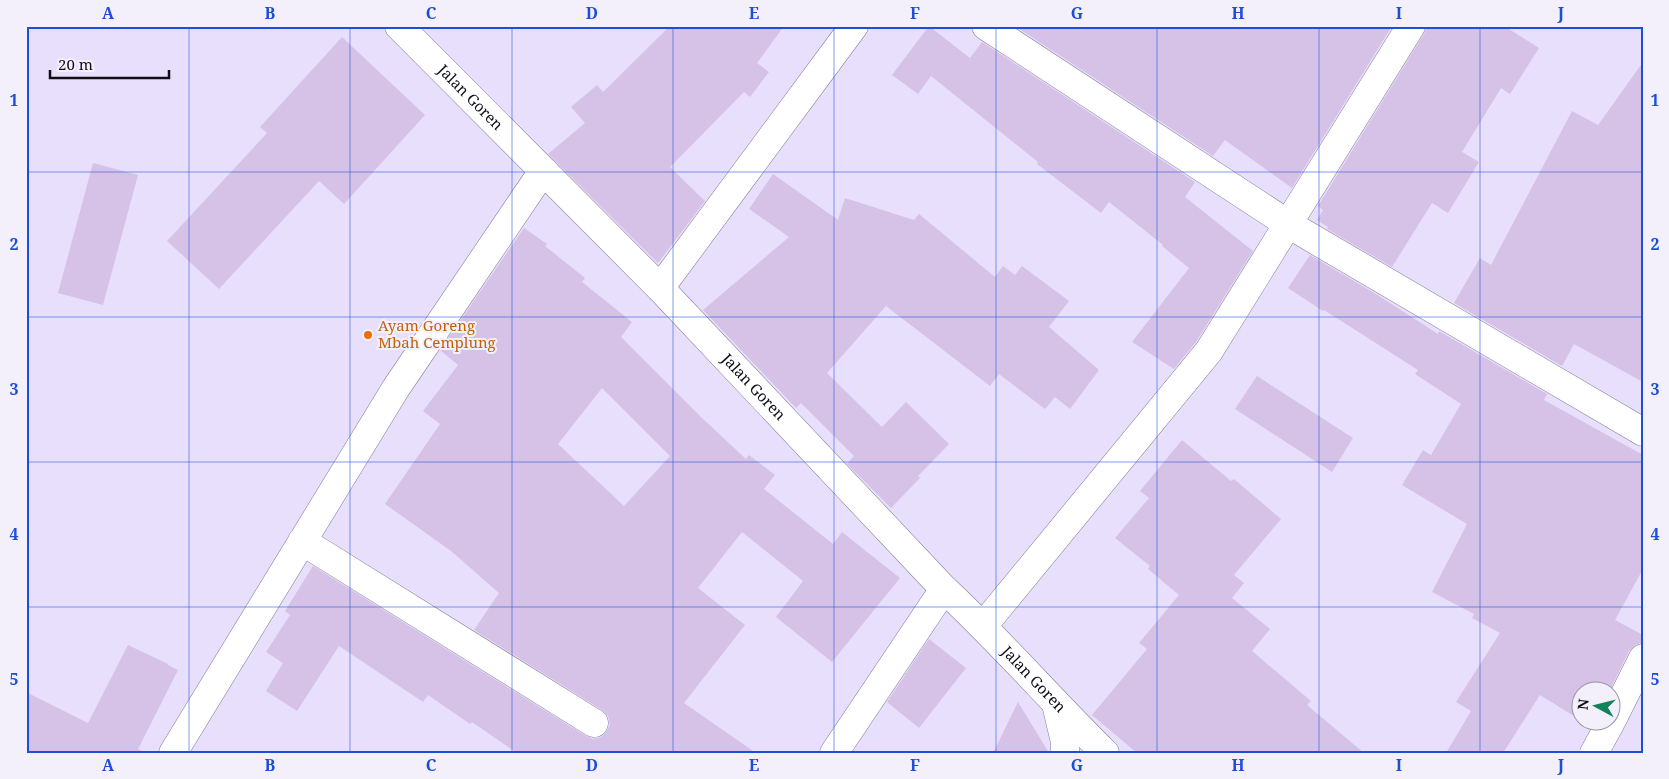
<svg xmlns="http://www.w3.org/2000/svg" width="1669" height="779" viewBox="0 0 1669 779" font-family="'Noto Serif',serif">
<rect width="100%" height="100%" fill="#e8dffd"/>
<path fill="#d6c1e7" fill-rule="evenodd" d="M670,26h114l-27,37 12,9 -19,25 -6,-5 -74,75 35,34 -47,62 -110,-109 37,-31 -14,-16 26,-22 6,7z
M929,26l41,32 12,-16 213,140 -10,15 68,54 -57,91 -22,27 -42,-27 57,-74 -27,-22 1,-1 -54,-43 -8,11 -64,-49 1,-2 -107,-86 -13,18 -26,-19z
M1015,26h377l-100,162 -67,-48 -12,16z
M1427,26h77l35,22 -29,46 -9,-6 -39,64 17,10 -31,51 -16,-10 -40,64 -65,-38 1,-2 -11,-7 6,-10 -5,-4 106,-172z
M342,37l83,78 -81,89 -25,-23 -100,108 -52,-48 100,-108 -7,-6z
M1643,62v320l-69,-38 -12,22 -108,-63 26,-45 11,7 81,-154 26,14z
M93,163l45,12 -35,130 -45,-12z
M773,174l65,46 7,-22 69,22 5,-6 76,63 8,-11 12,9 7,-9 47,35 -20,26 50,43 -29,39 -15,-12 -10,12 -46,-35 -9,12 -104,-80 -59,67 55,54 24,-25 43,42 -31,32 2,2 -29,30 -44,-44 7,-8 -53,-53 -5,5 -93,-98 86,-73 -40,-28z
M524,228l23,16 -2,2 40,32 -3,4 50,40 -11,15 81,81 44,41 3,-4 26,20 -11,14 69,55 9,-12 58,46 -68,84 -56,-45 27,-36 -61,-49 -44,56 47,37 -61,78 72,50h-239l-45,-31 -2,2 -42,-29 -5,7 -84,-56 -42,65 -31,-20 17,-28 -17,-11 24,-37 -5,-4 28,-45 273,170 7,3 8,-2 6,-6 3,-7 -2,-8 -6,-6 -128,-80 25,-37 -48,-42 -66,-47 55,-80 -17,-13 35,-46 -18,-15zM602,388l68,68 -46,50 -66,-62z
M1310,255l66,39 62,40 1,-3 108,63 -3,6 99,55v114l-28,51 28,15v7l-8,3 -6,6 -20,41h-27v29l-42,-26 -37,58h-57l25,-42 -15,-9 44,-69 -28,-15 2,-4 -42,-22 35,-68 -65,-39 21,-35 8,5 30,-51 -46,-30 3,-4 -94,-60 -1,1 -35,-23z
M1257,376l96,62 -21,34 -97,-63z
M1182,440l49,41 3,-2 47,40 -47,56 10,8 -12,15 38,31 -18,22 59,50 -4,4 57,48h-227l-45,-38 55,-66 -8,-6 40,-48 -31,-26 2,-3 -35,-28 34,-40 -9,-7z
M929,639l37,29 -47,60 -32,-26z
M128,645l40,19v1l10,5 -40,79 8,4h-120v-61l62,31z
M1018,702l31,51h-56z"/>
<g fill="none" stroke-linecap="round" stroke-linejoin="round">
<g stroke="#827a95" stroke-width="29">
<path id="street" d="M986,26l302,198 355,208
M660,288l194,-262
M302,541l292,182
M983,626l226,-275 202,-325
M1056,704l9,38v11
M1612,720l31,-62
M173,753l223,-365 147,-217
M834,753l110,-164
M1594,753l17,-31"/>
</g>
<g stroke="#827a95" stroke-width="29">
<g id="secondary">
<path id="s1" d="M399,26l261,262 284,301c56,52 106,110 161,164"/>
</g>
</g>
<use href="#street" stroke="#fff" stroke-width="28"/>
<use href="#secondary" stroke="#fff" stroke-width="28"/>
</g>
<path fill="none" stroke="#1d4ed8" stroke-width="1" stroke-opacity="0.55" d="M189,26v727M350,26v727M512,26v727M673,26v727M834,26v727M996,26v727M1157,26v727M1319,26v727M1480,26v727M26,172h1617M26,317h1617M26,462h1617M26,607h1617"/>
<circle fill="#e8710a" stroke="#f3f0fc" stroke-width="2" cx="368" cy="335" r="5"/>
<g text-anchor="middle" stroke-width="4" stroke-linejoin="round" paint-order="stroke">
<g font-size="15" fill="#100d16" stroke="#f3f0fc">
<text dy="5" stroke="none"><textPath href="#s1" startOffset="101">Jalan Goren</textPath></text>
<text dy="5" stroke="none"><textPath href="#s1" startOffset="506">Jalan Goren</textPath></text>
<text dy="5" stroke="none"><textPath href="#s1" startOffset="911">Jalan Goren</textPath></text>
</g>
<g font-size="15" fill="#c56008" stroke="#f3f0fc" text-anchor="start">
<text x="378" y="331">Ayam Goreng<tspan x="378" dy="17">Mbah Cemplung</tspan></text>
</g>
</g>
<rect width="1669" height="779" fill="none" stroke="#f3f0fc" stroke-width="55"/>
<g transform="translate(1596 706) rotate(277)"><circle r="24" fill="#f3f0fc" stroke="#9895a0"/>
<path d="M0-4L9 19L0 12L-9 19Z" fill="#14815d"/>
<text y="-8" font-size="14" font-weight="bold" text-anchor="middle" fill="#100d16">N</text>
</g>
<path d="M50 70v8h119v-8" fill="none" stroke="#100d16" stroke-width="2.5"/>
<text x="58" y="70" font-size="15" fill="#100d16" stroke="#f3f0fc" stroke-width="4" paint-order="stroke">20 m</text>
<rect x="28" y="28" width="1614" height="724" fill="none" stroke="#1d4ed8" stroke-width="2"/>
<g font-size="16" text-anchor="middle" font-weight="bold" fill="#1d4ed8">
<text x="108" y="19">A</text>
<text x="270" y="19">B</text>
<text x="431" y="19">C</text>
<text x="592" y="19">D</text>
<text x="754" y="19">E</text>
<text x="915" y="19">F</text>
<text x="1077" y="19">G</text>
<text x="1238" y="19">H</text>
<text x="1399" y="19">I</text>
<text x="1561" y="19">J</text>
<text x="14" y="106">1</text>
<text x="1655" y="106">1</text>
<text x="14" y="250">2</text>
<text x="1655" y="250">2</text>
<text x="14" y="395">3</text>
<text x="1655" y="395">3</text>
<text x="14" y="540">4</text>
<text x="1655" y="540">4</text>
<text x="14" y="685">5</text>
<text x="1655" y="685">5</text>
<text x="108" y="771">A</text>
<text x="270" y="771">B</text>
<text x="431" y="771">C</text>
<text x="592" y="771">D</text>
<text x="754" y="771">E</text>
<text x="915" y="771">F</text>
<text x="1077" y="771">G</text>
<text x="1238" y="771">H</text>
<text x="1399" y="771">I</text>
<text x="1561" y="771">J</text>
</g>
</svg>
